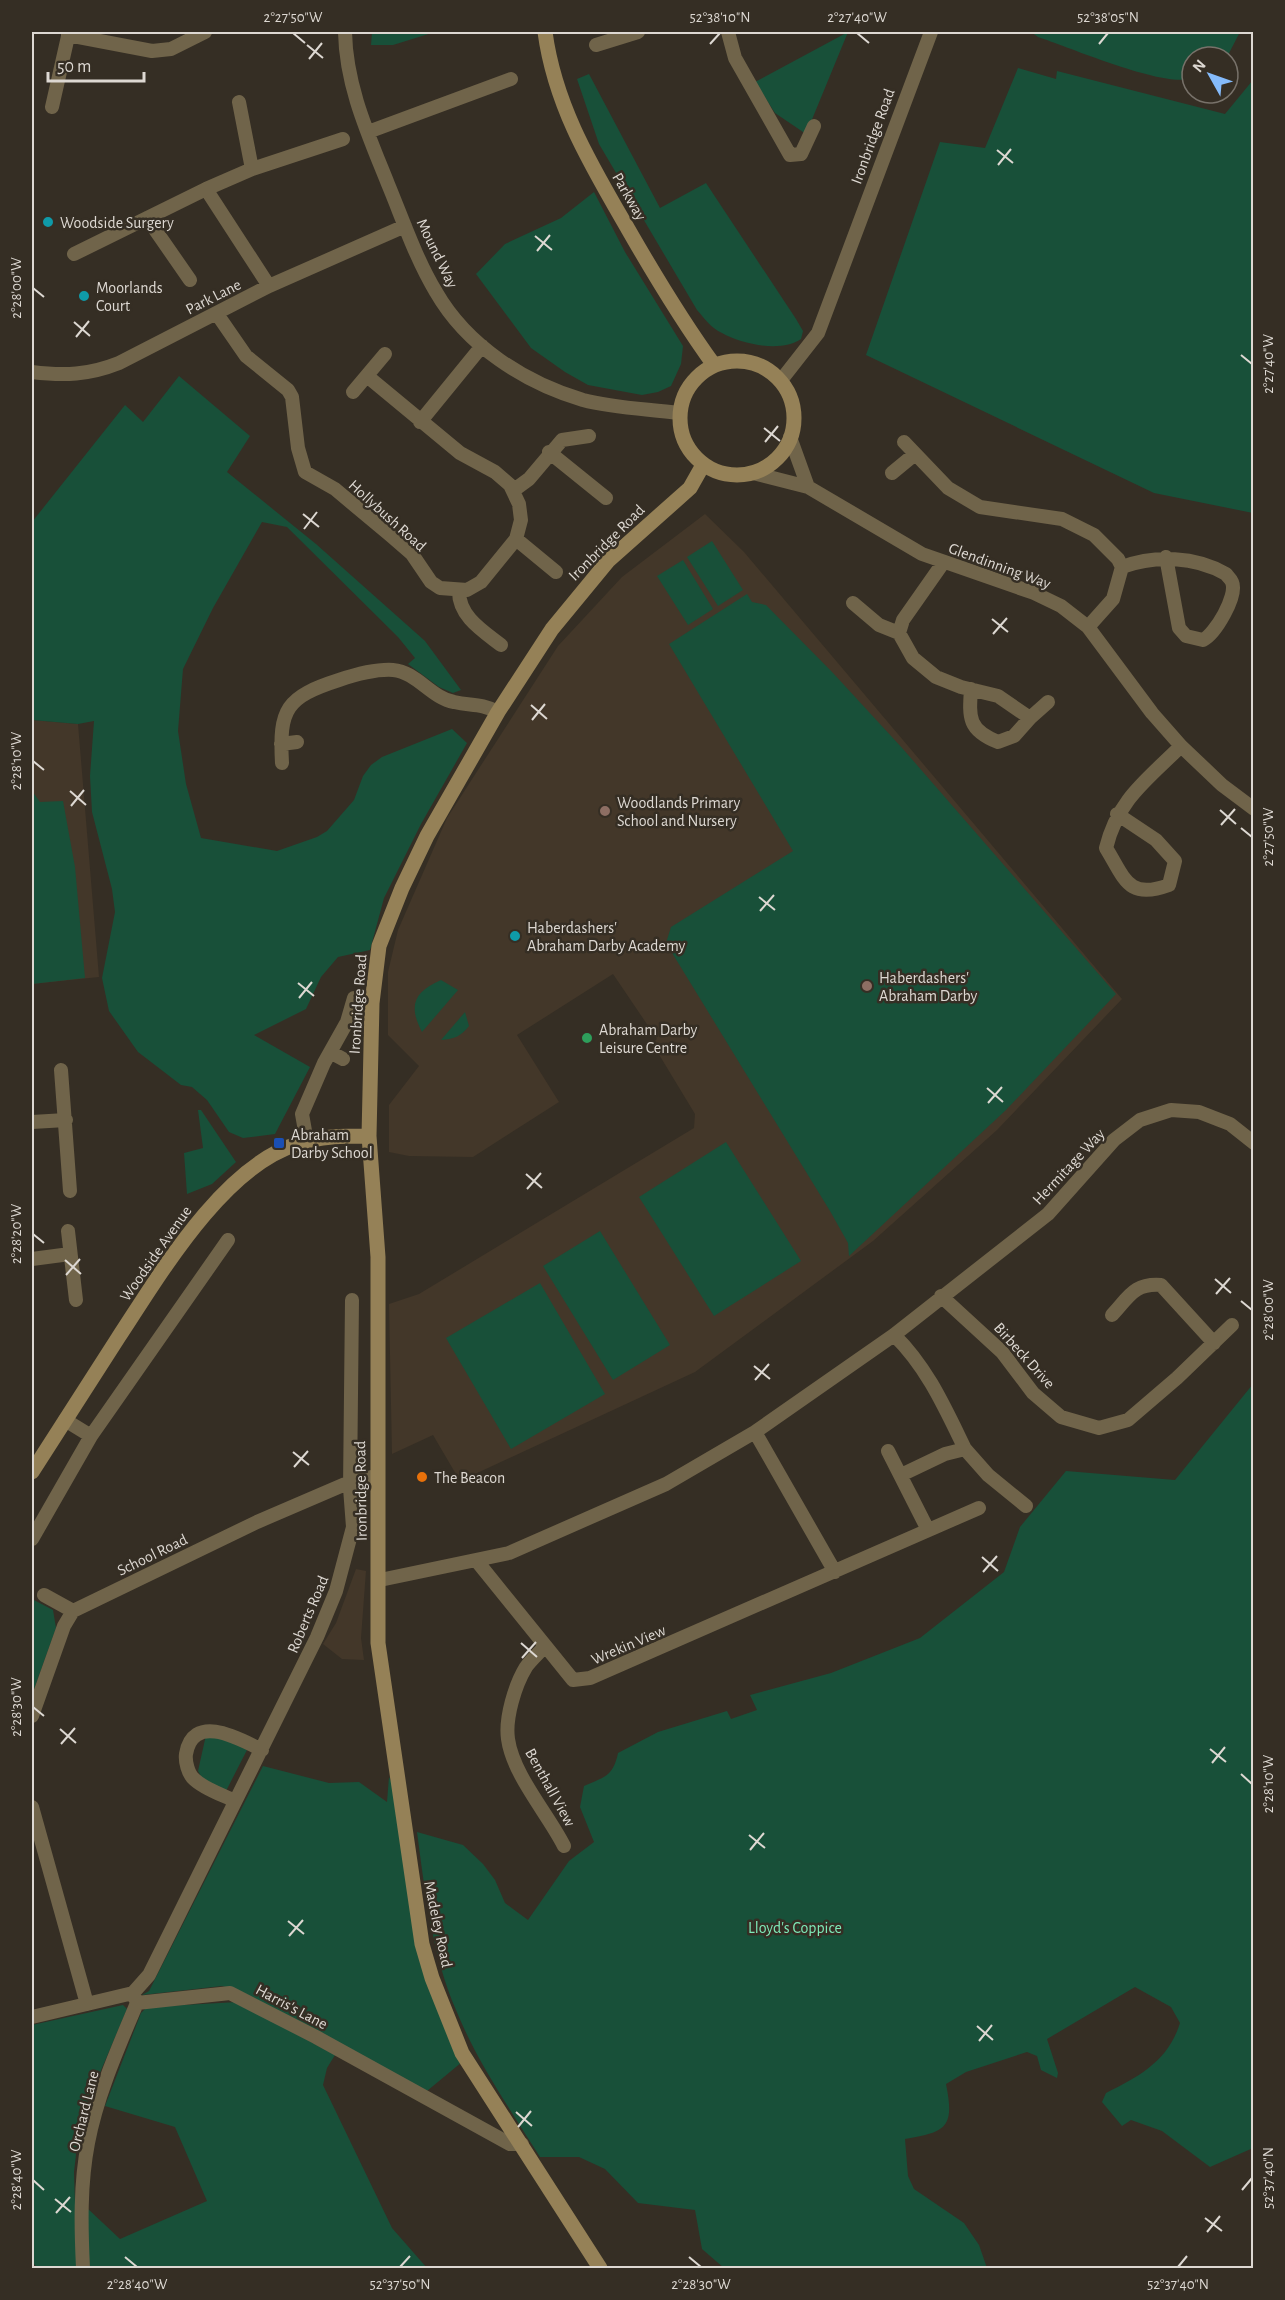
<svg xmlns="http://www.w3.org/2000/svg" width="1285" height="2300" viewBox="0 0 1285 2300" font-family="'Alegreya Sans',sans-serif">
<rect width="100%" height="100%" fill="#352e24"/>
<path fill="#433729" d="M705,514l39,38 378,447 -125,131 -124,111 -178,131 -235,109 -27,-46 -41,19 -3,-150 30,-10 275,-166 1,-14 -43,-71 5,-4 -44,-65 -96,61 42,67 -86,55 -64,-1 -20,-4v-47l30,-39 -31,-31v-63l10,-42 49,-112 111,-172 64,-69z
M32,720l46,4 21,253 -67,7z
M356,1569l10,2 -5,67 3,22 -22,-1 -19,-15 13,-21z"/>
<path fill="#185039" d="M372,32h63l-42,13h-22z
M848,32l-42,102 -31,-21 -20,-31z
M1031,32h209l-13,25h-35v21c-26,11 -123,-31 -154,-41z
M1018,68l38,11 1,-8 168,43 28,-34v433l-99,-20 -288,-138 74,-213 45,6z
M589,74l71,134 46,-25 90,136 7,12 -2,8c-20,14 -59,5 -79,-6 -11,-5 -17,-14 -25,-23l-98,-166 -22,-65z
M594,192l31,60 58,94 -2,18 -10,22 -13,6 -16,3 -54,-10 -23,-13 -34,-24 -55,-74 29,-30 56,-26z
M179,376l71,60 -23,36 89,72 109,97 36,49 -8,3 -14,-6 -31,-23 7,-6 -17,-21 -111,-110 -25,-5 -49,86 -30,61 -5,62 8,53 15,54 76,13 40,-14 10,-6 27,-31 9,-24 8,-11 11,-8 70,-28 15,14 -46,81 -37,74 -14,52 -32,7 -17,20 -15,32 -52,26 56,32 -35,67 -32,4 -14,-6 -22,-32 -15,-13 -11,-2 -43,-33 -29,-41 -7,-33 13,-66 -3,-23 -20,-77 -2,-36 4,-55 -16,3 -46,-4v-198l93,-117 18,17z
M712,541l31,49 -25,16 -31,-49z
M683,560l30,49 -25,16 -31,-49z
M747,594l5,8 14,3 67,68 70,76 213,245 -110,116 -157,146 -1,-13 -18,-32 -164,-268 5,-16 122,-76 -124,-207z
M32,791l8,11 23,-1 12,66 10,111 -53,6z
M441,980l17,10 -36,42c-14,-27 -8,-40 19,-52z
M465,1012l4,14c-8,10 -14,13 -28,14z
M198,1110h3l35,52 -24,22 -25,10 -3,-41 19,-5z
M726,1142l75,119 -87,55 -75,-119z
M600,1231l70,114 -57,35 -70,-114z
M540,1283l65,111 -94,55 -65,-111z
M1253,1384v764l-43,19 -48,-36 -31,-11 -9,6 -20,-24 4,-9c34,-17 62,-32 74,-70l-9,-16 -36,-20 -88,52 11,34 -1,5 -16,-8 -4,-14 -10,-4 -61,20 -20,12c9,44 0,48 -41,55l3,37 6,13 50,34 15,22 8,23h-263l-22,-19 -7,-39 -57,-7 -33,-34 -26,-12h-39c-30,-48 -63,-95 -84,-147 -24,-56 -31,-118 -39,-178l46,13 20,19 12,16 10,23 23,17 41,-59 25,-19 -14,-35 4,-21c20,-9 29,-9 34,-33l40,-21 69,-21 4,8 26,-9 -7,-15 81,-22 89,-35 84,-66 16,-45 46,-56 109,9z
M32,1599l21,11 3,18 -24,67z
M206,1735l16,1 25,14 -21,41 -24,-13 -4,-7z
M263,1766l66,17 30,-1 28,20 2,-25 5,10 17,121 51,154 -35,29 -187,-100 -18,-5 -80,9 7,-4z
M238,2002l97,53 -8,13 -4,17 69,143 35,40h-339l-1,-60 33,31 87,-38 -32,-74 -70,-21 36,-93 6,-6z
M123,2005l4,4 -47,111 -6,52 3,96h-39l-6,-6v-237z"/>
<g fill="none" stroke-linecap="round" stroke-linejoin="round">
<path stroke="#70644a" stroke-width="14" d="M345,32c1,54 23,102 43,152 15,36 28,75 48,108 31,54 89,91 147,108 30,8 65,9 95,13
M728,32l7,26 55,97 11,-1 13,-28
M68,35l84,16 19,-2 34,-17
M596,45l42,-13
M239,102l13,67
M52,107l17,-75
M368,132l143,-53
M206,189l63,97
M147,218l43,62
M74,254l132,-65 46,-20 91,-30
M217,314l29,42 42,34 4,7 6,51 7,24 30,17 55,46 22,19 19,28 9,6 27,2 14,-8 35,-43 5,-19 -2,-16 -9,-19 -15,-13 -35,-19 -93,-77
M32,372c32,4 57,3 87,-9l150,-77 136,-60
M782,379l36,-46 113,-301
M353,392l32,-38
M420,422l62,-76
M790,437l18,50
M904,442l44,46 32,19 82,12 32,16 24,24 4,8 -9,32 -25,28
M549,452l57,46
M753,473l55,14 114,67 112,39 27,13 27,21 64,86 29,33 41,39 32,24
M892,473l23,-19
M514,490l15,-11 33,-39 27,-4
M516,539l40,33
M1122,567c33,-12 73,-11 104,7 2,3 5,5 6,8 6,14 -17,52 -29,58l-17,-4 -7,-8 -13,-71
M459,590c-1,26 24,41 42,55
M853,603l26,22 20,8 14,25 23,19 25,10 37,9 32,22 18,-16
M899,633l4,-13 40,-57
M971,689c-2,29 -3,41 27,53l16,-6 16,-18
M281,744l16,-2
M282,763c-3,-54 4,-66 57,-83 15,-5 38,-11 54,-10 24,2 38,28 61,32 18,4 26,1 44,10
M1117,814l39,26 19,21 -6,24c-41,15 -44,-6 -63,-37 12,-49 41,-68 75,-102
M330,1052l13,7
M61,1070l9,121
M32,1122l34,-2
M307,1142l-5,-28 22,-51 23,-41 7,-24
M68,1231l8,69
M32,1259l38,-5
M941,1296l61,56 31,41 28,24 38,11 29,-8 49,-42 55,-53
M1112,1315c17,-18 22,-32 49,-30l53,58
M894,1335c33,32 51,73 71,114l-20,5 -44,21
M65,1420l26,16
M755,1432l80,140
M965,1449l23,26 38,31
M888,1451l39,77
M32,1539l59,-103 137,-196
M476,1560l97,120 17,-2 389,-170
M380,1580l129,-27 157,-69 89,-52 139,-97 154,-121 66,-74 26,-20 31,-10 28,2 31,12 24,19
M44,1595l29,16
M545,1646c-6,7 -14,14 -19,21 -11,18 -21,51 -18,72 5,36 40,75 56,107
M32,1716l32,-90 9,-15 184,-89 93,-40 26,-6
M235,1801c-12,-6 -31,-12 -41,-22 -6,-5 -9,-18 -8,-25 7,-42 54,-15 76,-4
M32,1807l55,197
M133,1993l16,-18 168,-338 19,-46 17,-64 -3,-39 2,-188
M32,2017l101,-24 4,10 93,-10 86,44 194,107h12
M83,2268c-2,-41 -3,-84 5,-125 9,-48 30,-95 49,-140"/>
<path stroke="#958157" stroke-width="15" d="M545,32c10,74 46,133 83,197 27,47 54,92 86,136
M680 418a57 57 0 1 1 114 0a57 57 0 1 1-114 0Z
M32,1472c28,-44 57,-89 86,-134 41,-62 104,-171 179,-194 23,-8 47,-8 72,-8
M600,2268l-138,-215 -30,-75 -10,-34 -44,-301v-386l-9,-121 3,-133 7,-57 23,-58 25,-52 71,-124 54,-83 56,-68 82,-73 13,-23"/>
</g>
<path fill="none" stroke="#ddd8d2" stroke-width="2" d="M293,33l12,10M857,33l12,10M710,44l10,-11M1099,44l9,-11M307,45l16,13M309,59l13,-16M997,150l16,13M998,165l13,-16M535,236l17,14M537,251l13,-16M33,288l11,9M74,322l16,14M76,337l13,-16M1241,355l11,9M764,428l16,13M765,442l13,-16M303,514l16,13M304,529l13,-17M992,619l16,13M993,634l14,-16M531,705l16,14M532,720l13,-16M33,761l11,9M70,791l16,14M71,806l13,-16M1220,810l16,14M1221,825l14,-16M1241,828l11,9M759,897l16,13M760,911l14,-16M298,983l16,13M299,998l13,-16M987,1088l16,14M988,1103l14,-16M526,1174l16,14M527,1189l14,-16M33,1234l11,9M65,1260l16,14M66,1275l14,-16M1215,1279l16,14M1216,1294l14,-16M1241,1301l11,9M754,1366l16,13M755,1380l14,-16M293,1452l16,13M294,1467l14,-16M982,1557l16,14M983,1572l14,-16M521,1643l16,14M522,1658l14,-16M33,1707l11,9M60,1729l16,14M61,1744l14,-16M1210,1749l16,13M1212,1763l13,-16M1241,1774l11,10M749,1835l16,13M750,1850l14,-17M288,1921l16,13M289,1936l14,-16M977,2026l16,14M979,2041l13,-16M516,2112l16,14M518,2127l13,-16M33,2180l11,10M1242,2190l10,-12M55,2199l16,13M56,2213l14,-16M1205,2218l17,13M1207,2232l13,-16M125,2257l12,10M689,2257l12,10M400,2267l10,-11M1178,2267l9,-11"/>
<g fill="#0f9aa8" stroke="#352e24" stroke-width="2">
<circle cx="48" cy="222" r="6"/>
<circle cx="84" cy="296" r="6"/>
<circle cx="515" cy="936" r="6"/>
</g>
<g fill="#8d6e63" stroke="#352e24" stroke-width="2">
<circle cx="605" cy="811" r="6"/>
<circle cx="867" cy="986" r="6"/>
</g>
<circle fill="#2e9e5b" stroke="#352e24" stroke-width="2" cx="587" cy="1038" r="6"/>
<rect fill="#1a4fb4" stroke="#352e24" stroke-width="2" x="273" y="1137" width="12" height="12" rx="3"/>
<circle fill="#e8710a" stroke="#352e24" stroke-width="2" cx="422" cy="1477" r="6"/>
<g text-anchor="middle" stroke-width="5" stroke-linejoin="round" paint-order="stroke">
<g font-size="16" fill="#ddd8d2" stroke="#352e24">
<text transform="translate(872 136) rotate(-70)" y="6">Ironbridge Road</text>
<text transform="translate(630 196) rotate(60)" y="6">Parkway</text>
<text transform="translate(438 253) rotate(64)" y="6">Mound Way</text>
<text transform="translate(213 296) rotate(-27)" y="6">Park Lane</text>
<text transform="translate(388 515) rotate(42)" y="6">Hollybush Road</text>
<text transform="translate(606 542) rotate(-45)" y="6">Ironbridge Road</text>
<text transform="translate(1000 565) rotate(20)" y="6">Glendinning Way</text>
<text transform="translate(357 1004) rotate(-86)" y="6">Ironbridge Road</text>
<text transform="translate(1068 1166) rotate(-47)" y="6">Hermitage Way</text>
<text transform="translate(155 1253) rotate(-55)" y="6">Woodside Avenue</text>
<text transform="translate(1025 1355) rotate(48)" y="6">Birbeck Drive</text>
<text transform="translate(360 1491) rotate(-91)" y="6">Ironbridge Road</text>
<text transform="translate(152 1554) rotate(-26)" y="6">School Road</text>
<text transform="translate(307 1614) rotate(-67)" y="6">Roberts Road</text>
<text transform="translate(628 1644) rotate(-23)" y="6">Wrekin View</text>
<text transform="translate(551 1787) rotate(61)" y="6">Benthall View</text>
<text transform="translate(439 1924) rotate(78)" y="6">Madeley Road</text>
<text transform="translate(292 2006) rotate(28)" y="6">Harris's Lane</text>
<text transform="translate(83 2111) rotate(-76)" y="6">Orchard Lane</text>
</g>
<g font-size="16" fill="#ddd8d2" stroke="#352e24" text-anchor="start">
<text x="60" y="228">Woodside Surgery</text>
<text x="96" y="293">Moorlands<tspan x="96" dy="18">Court</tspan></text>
<text x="617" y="808">Woodlands Primary<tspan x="617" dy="18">School and Nursery</tspan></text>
<text x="527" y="933">Haberdashers'<tspan x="527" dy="18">Abraham Darby Academy</tspan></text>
<text x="879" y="983">Haberdashers'<tspan x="879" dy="18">Abraham Darby</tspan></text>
<text x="599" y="1035">Abraham Darby<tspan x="599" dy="18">Leisure Centre</tspan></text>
<text x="291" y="1140">Abraham<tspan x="291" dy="18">Darby School</tspan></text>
<text x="434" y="1483">The Beacon</text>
</g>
<g font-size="16" fill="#7eeab8" stroke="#352e24">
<text x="795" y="1933">Lloyd's Coppice</text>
</g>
</g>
<rect width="1285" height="2300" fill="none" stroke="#352e24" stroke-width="66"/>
<g transform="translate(1210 75) rotate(310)"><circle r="28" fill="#352e24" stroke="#78726a" stroke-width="1.5"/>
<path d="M0-4.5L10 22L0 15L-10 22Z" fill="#85bbfb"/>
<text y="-9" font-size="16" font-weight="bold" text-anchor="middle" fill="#ddd8d2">N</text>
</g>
<path d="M48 72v9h96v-9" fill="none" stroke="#ddd8d2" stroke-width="3"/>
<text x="57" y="72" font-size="18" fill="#ddd8d2" stroke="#352e24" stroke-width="4.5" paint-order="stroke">50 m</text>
<rect x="33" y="33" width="1219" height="2234" fill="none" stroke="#ddd8d2" stroke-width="2"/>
<g font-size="15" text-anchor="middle" fill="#ddd8d2">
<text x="293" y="22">2°27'50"W</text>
<text x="720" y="22">52°38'10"N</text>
<text x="857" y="22">2°27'40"W</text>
<text x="1108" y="22">52°38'05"N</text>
<text transform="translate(16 288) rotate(-90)" y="5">2°28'00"W</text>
<text transform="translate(1268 364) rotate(-90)" y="5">2°27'40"W</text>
<text transform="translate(16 761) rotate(-90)" y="5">2°28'10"W</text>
<text transform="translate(1268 837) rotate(-90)" y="5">2°27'50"W</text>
<text transform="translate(16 1234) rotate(-90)" y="5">2°28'20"W</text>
<text transform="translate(1268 1310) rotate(-90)" y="5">2°28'00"W</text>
<text transform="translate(16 1707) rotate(-90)" y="5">2°28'30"W</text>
<text transform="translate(1268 1784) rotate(-90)" y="5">2°28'10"W</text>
<text transform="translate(1268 2178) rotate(-90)" y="5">52°37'40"N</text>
<text transform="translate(16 2180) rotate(-90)" y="5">2°28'40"W</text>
<text x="137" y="2289">2°28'40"W</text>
<text x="400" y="2289">52°37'50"N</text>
<text x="701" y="2289">2°28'30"W</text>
<text x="1178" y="2289">52°37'40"N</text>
</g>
</svg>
